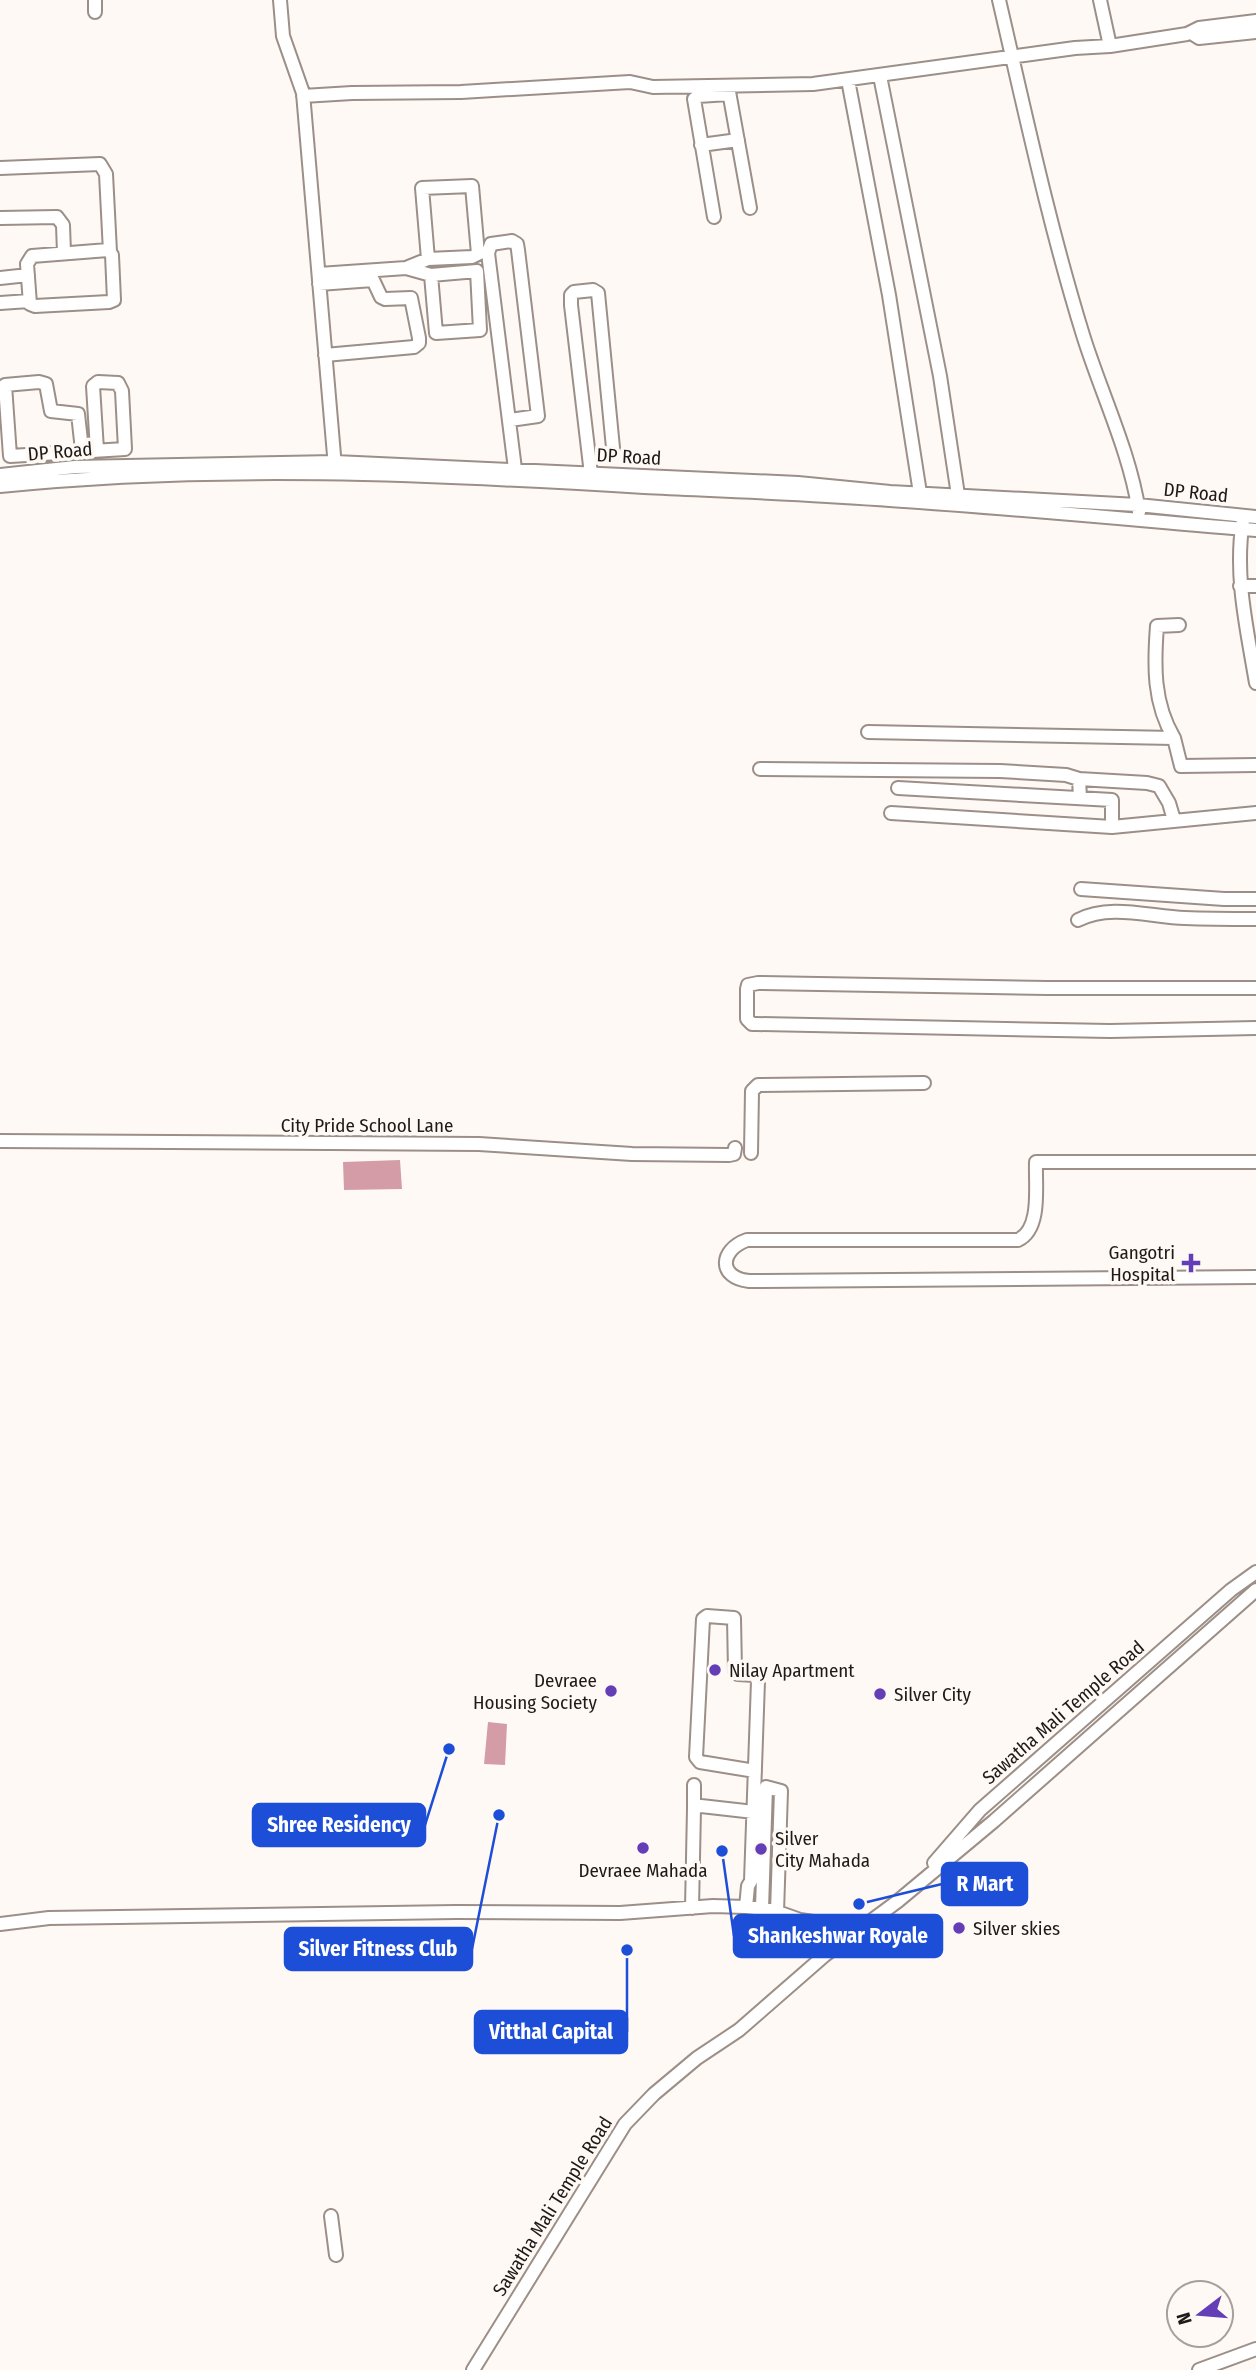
<svg xmlns="http://www.w3.org/2000/svg" width="1256" height="2370" viewBox="0 0 1256 2370" font-family="'Fira Sans Condensed',sans-serif">
<rect width="100%" height="100%" fill="#fff9f5"/>
<path fill="#d49ca7" d="M400,1160l2,29 -58,1 -1,-28z
M488,1722l19,2 -2,41 -21,-1z"/>
<g fill="none" stroke-linecap="round" stroke-linejoin="round">
<g stroke="#9c8f87" stroke-width="16">
<path id="minor" d="M95,0v12
M280,0l3,36 20,57 32,374
M999,0c26,112 50,225 84,335 18,58 47,117 56,177
M1100,0l10,46
M1191,33l8,5 57,-6
M880,76l60,300 18,119
M848,80l41,215 31,198
M728,86l22,122
M303,96l49,-3 109,-1 169,-10 23,5 160,-3 262,-36 35,-2 77,-12 12,-6 57,-7
M701,145l37,-5
M0,168l100,-4 6,10 4,78
M714,217l-20,-118 4,-3 31,-2
M0,218l57,-1 6,8 1,28
M108,250l4,5 2,45 -5,2 -74,4 -5,-2 -3,-40 5,-8z
M406,268l22,-9 44,-2 6,-3 -6,-68 -50,2 6,71
M319,274l87,-6 25,7 46,-4 3,59 -44,3 -5,-58
M0,278l28,-3
M319,284l54,-4 8,17 4,2 26,-1 8,40v5l-5,4 -89,8
M0,303l29,-2
M510,420l28,-4 -20,-166 -1,-6 -5,-3 -21,3 -3,9 28,224
M82,450l-4,-36 -27,-3 -5,-27 -7,-2 -34,3 5,71 115,-7 -3,-58 -4,-8 -20,-1 -5,4 4,64
M591,474l-20,-169v-10l3,-3 19,-2 5,3 15,155
M0,475l75,-8 260,-5 463,21 92,9 248,13 118,12
M0,486c214,-22 430,-12 644,1 61,3 122,5 183,9 143,8 286,22 429,34
M1243,520c-9,56 4,109 13,163
M1240,586h16
M868,732l306,6 7,28 75,-1
M1174,738c-21,-35 -20,-73 -17,-112l22,-1
M760,769l240,2 66,4 13,4 1,19
M1079,779l68,4 12,3 10,17 5,17
M891,813l221,14v-27l-214,-12
M1112,827l144,-14
M1081,889l143,10h32
M1078,920c32,-17 73,-3 107,-2 24,1 47,1 71,1
M1256,988h-209l-289,-5 -10,2 -1,4v30l5,5h5l353,7 146,-3
M0,1141l479,3 153,10 97,1 5,-1 1,-6
M751,1153l1,-62 6,-6 166,-2
M1256,1162h-220c-1,23 6,67 -18,78h-271c-28,10 -29,38 2,41l507,-4
M694,1808v-23
M934,1863l46,-53 251,-220 25,-18
M746,1907l2,-21 3,-5 7,-200 -4,-6 -16,-1 -3,-3 -1,-53 -27,-2 -4,3 -7,138 4,5 55,9
M692,1908l2,-100 7,-2 53,6
M762,1908l4,-121 15,4 -4,121
M0,1924l49,-6 407,-6 164,1 93,-7 33,1 26,3 28,10 60,9
M331,2216l5,39
M473,2370l152,-246 29,-30 43,-36 42,-28 86,-75 73,-54 96,-80 262,-231
M1199,2370l57,-21"/>
</g>
<use href="#minor" stroke="#fff" stroke-width="12"/>
</g>
<g fill="#643eb7" stroke="#fff9f5" stroke-width="2.5">
<path d="M1187.5 1252.5h7v7h7v7h-7v7h-7v-7h-7v-7h7z"/>
<circle cx="715" cy="1670" r="7"/>
<circle cx="611" cy="1691" r="7"/>
<circle cx="880" cy="1694" r="7"/>
<circle cx="643" cy="1848" r="7"/>
<circle cx="761" cy="1849" r="7"/>
<circle cx="959" cy="1928" r="7"/>
</g>
<g text-anchor="middle" stroke-width="7" stroke-linejoin="round" paint-order="stroke">
<g font-size="19" fill="#1f1a17" stroke="#fff9f5">
<text transform="translate(60 451) rotate(-5)" y="7">DP Road</text>
<text transform="translate(629 456) rotate(3)" y="7">DP Road</text>
<text transform="translate(1196 492) rotate(6)" y="7">DP Road</text>
<text x="367" y="1132">City Pride School Lane</text>
<text transform="translate(1063 1712) rotate(-41)" y="7">Sawatha Mali Temple Road</text>
<text transform="translate(552 2206) rotate(-58)" y="7">Sawatha Mali Temple Road</text>
</g>
<g font-size="19" fill="#1f1a17" stroke="#fff9f5" text-anchor="start">
<text x="1175" y="1259" text-anchor="end">Gangotri<tspan x="1175" dy="22">Hospital</tspan></text>
<text x="729" y="1677">Nilay Apartment</text>
<text x="597" y="1687" text-anchor="end">Devraee<tspan x="597" dy="22">Housing Society</tspan></text>
<text x="894" y="1701">Silver City</text>
<text x="775" y="1845">Silver<tspan x="775" dy="22">City Mahada</tspan></text>
<text x="643" y="1877" text-anchor="middle">Devraee Mahada</text>
<text x="973" y="1935">Silver skies</text>
</g>
</g>
<path fill="none" stroke="#1d4ed8" stroke-width="2.5" d="M449 1749L425 1825M859 1904L942 1884M722 1851L734 1936M499 1815L472 1949M627 1950L627 2032"/>
<g fill="#1d4ed8" stroke="#fff9f5" stroke-width="2.5">
<circle cx="449" cy="1749" r="7"/>
<circle cx="859" cy="1904" r="7"/>
<circle cx="722" cy="1851" r="7"/>
<circle cx="499" cy="1815" r="7"/>
<circle cx="627" cy="1950" r="7"/>
</g>
<g fill="#1d4ed8" stroke="#1d4ed8" stroke-width="2.5">
<rect x="253" y="1804" width="172" height="42" rx="7"/>
<rect x="942" y="1863" width="85" height="42" rx="7"/>
<rect x="734" y="1915" width="208" height="42" rx="7"/>
<rect x="285" y="1928" width="187" height="42" rx="7"/>
<rect x="475" y="2011" width="152" height="42" rx="7"/>
</g>
<g font-size="21" text-anchor="middle" font-weight="bold" fill="#fff">
<text x="339" y="1832">Shree Residency</text>
<text x="985" y="1891">R Mart</text>
<text x="838" y="1943">Shankeshwar Royale</text>
<text x="378" y="1956">Silver Fitness Club</text>
<text x="551" y="2039">Vitthal Capital</text>
</g>
<g transform="translate(1200 2314) rotate(254)"><circle r="33" fill="#fff9f5" stroke="#a5a09c" stroke-width="2"/>
<path d="M0-5L12 26L0 18L-12 26Z" fill="#643eb7"/>
<text y="-10" font-size="19" font-weight="bold" text-anchor="middle" fill="#1f1a17">N</text>
</g>
</svg>
